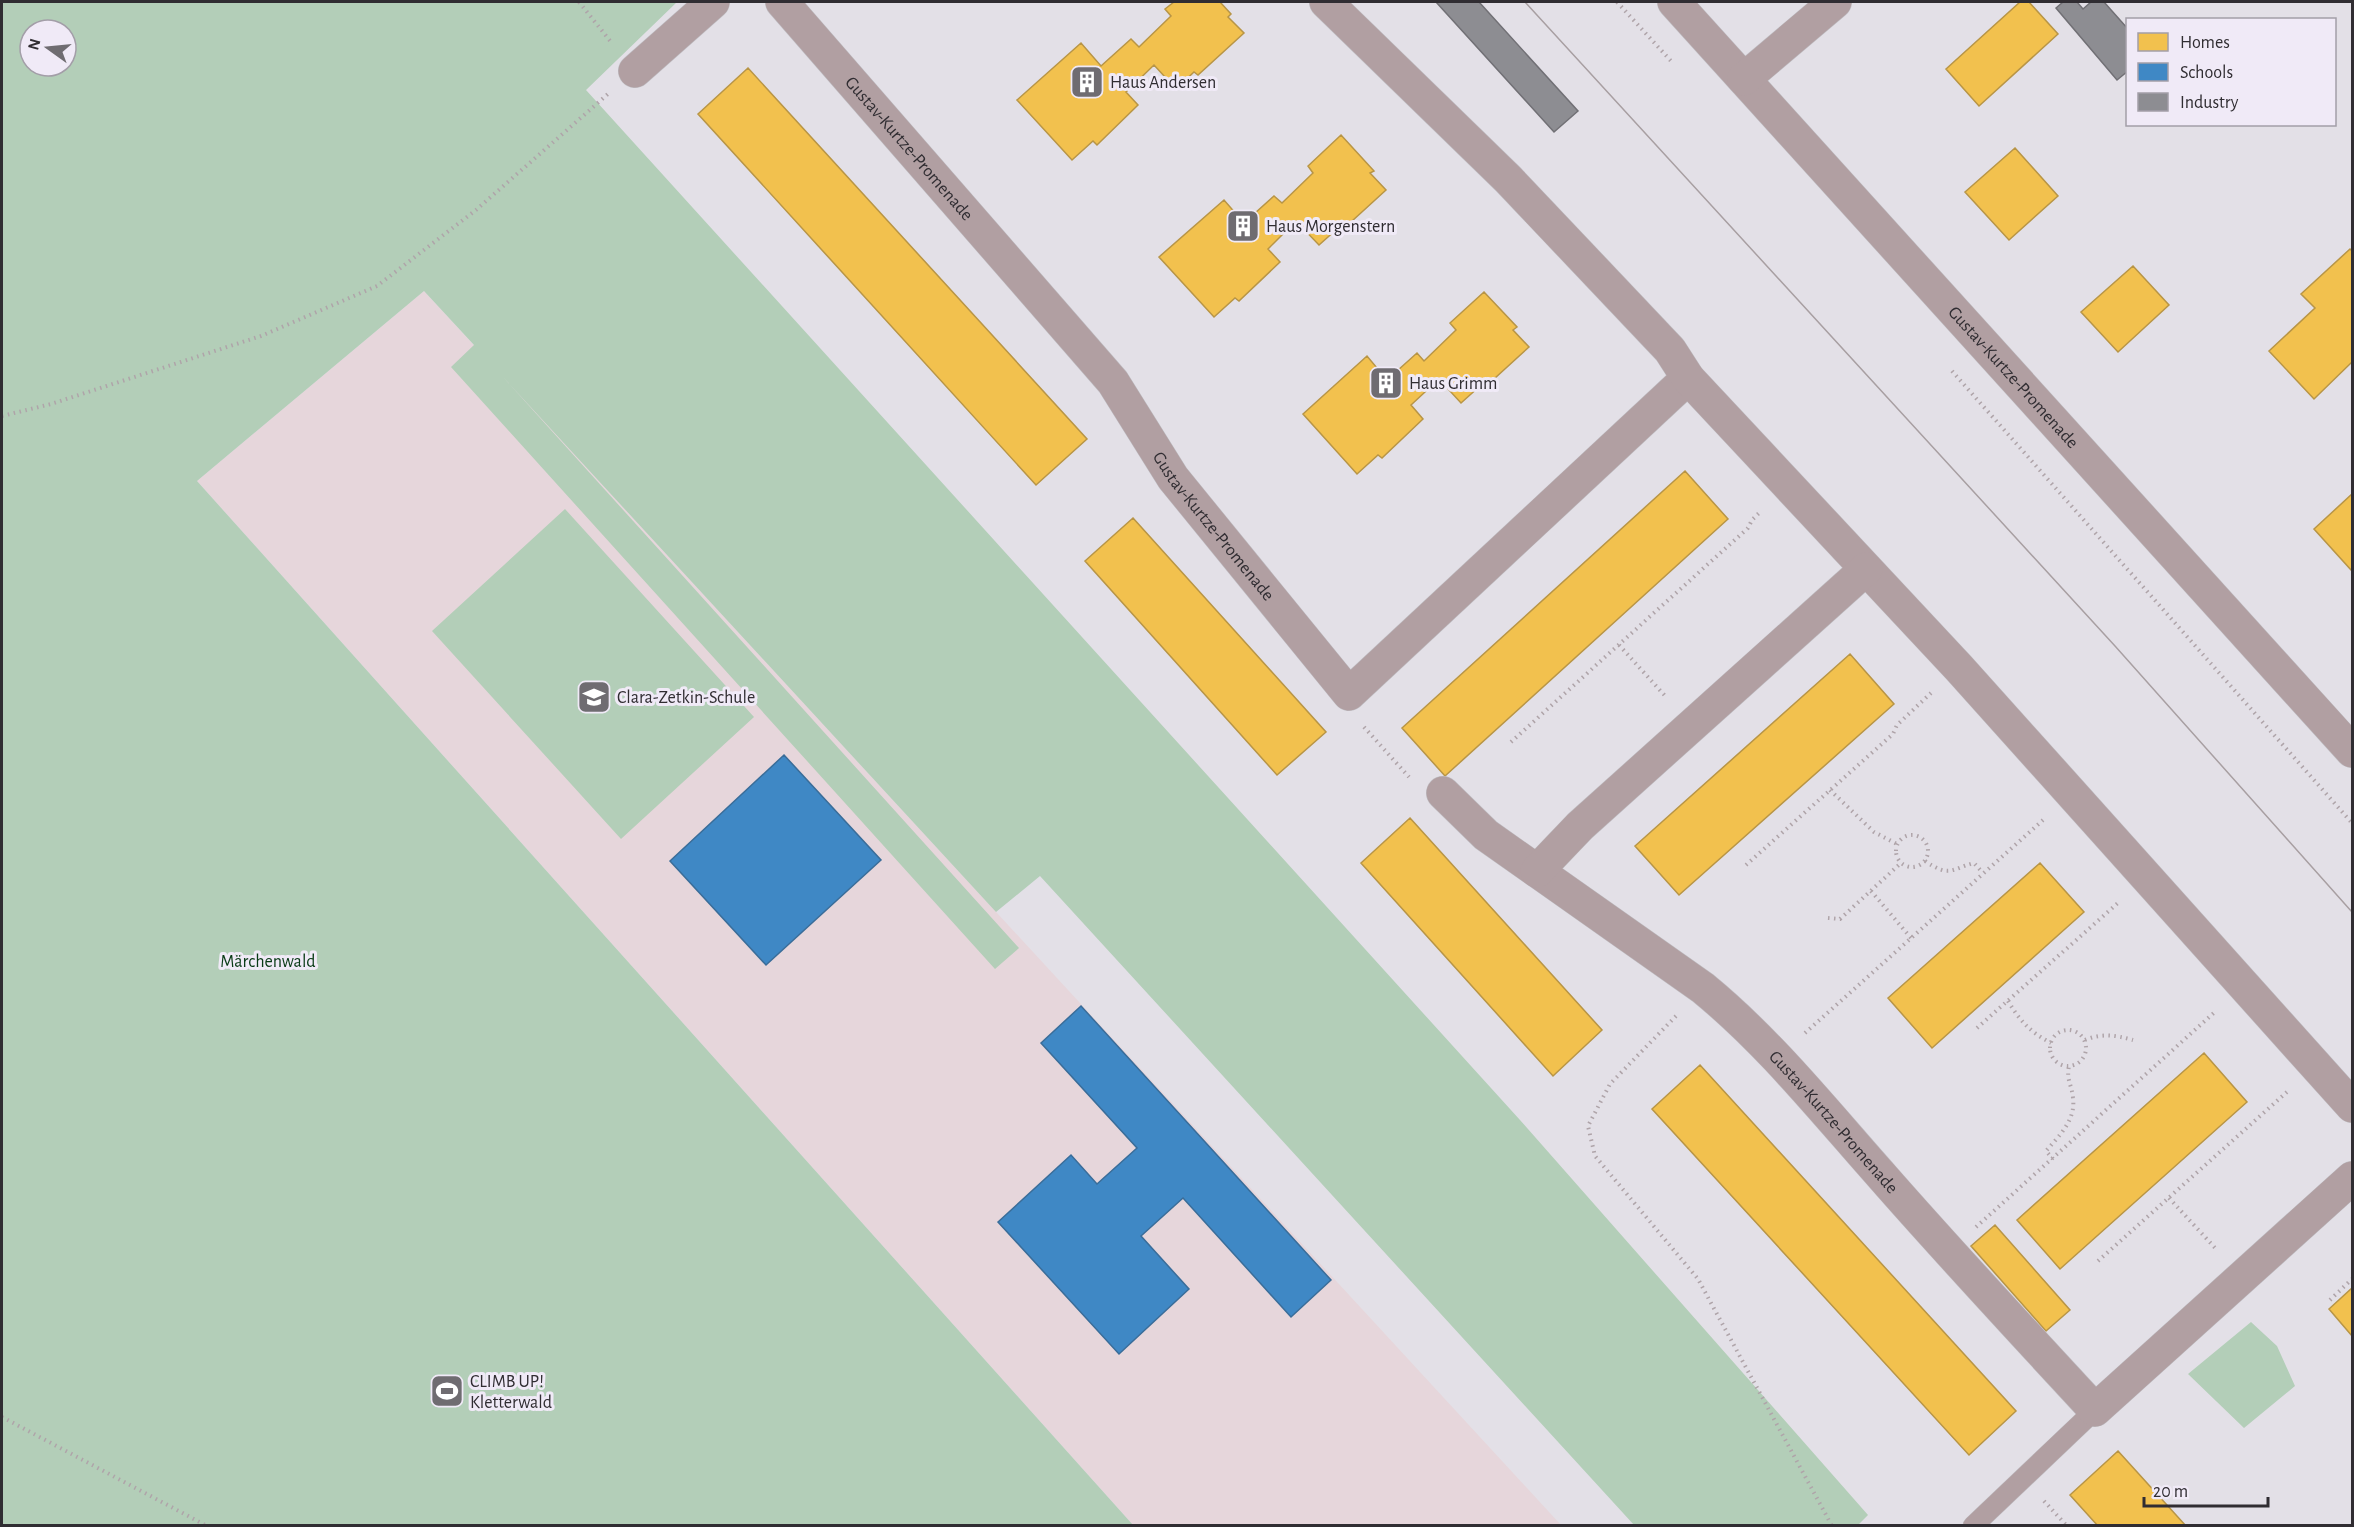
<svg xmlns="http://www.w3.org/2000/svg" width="2354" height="1527" viewBox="0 0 2354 1527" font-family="'Alegreya Sans',sans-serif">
<rect width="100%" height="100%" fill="#e3e0e7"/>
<path fill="#e6d6db" d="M424,291l1137,1234h-428l-936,-1044z"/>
<path fill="#b3ceb8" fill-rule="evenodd" d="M2,2h675l-91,88 934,1030 348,395 -11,11 -223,-1 -594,-649 -44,36 -493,-535 516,571 -24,21 -544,-602 23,-22 -50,-54 -227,190 936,1044h-1131zM30,30h36v36h-36z
M565,509l189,208 -133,122 -189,-208z
M2251,1322l26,24 18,40 -51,42 -56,-54z"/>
<path fill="#f2c14e" stroke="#b89546" stroke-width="1.5" d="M1174,2h46l11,12 -3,3 16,16 -46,42 -4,-3 -18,17 -22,-24 -28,27 12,13 -41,40 -4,-4 -21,19 -55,-60 64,-57 20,23 30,-27 8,8 32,-31 -6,-7z
M2020,2h9l29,32 -79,72 -33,-37z
M748,68l339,371 -51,46 -338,-371z
M1341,135l33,36 -4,2 16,17 -46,42 -3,-3 -18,16 -23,-24 -28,28 12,13 -41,39 -4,-3 -21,19 -55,-60 65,-57 20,23 30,-27 8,7 31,-30 -5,-7z
M2015,148l43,48 -49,44 -44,-48z
M2350,249l2,2v111l-38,37 -45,-48 46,-43 -14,-14z
M2133,266l36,39 -51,47 -37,-40z
M1484,292l33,35 -4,3 16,17 -46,42 -3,-3 -19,17 -22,-24 -28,26 12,14 -41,39 -4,-3 -21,19 -54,-60 64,-58 20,24 30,-27 7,8 32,-31 -6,-7z
M1685,471l43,48 -283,257 -43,-48z
M2352,494v77l-38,-42z
M1133,518l193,214 -49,43 -192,-214z
M1850,654l44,50 -215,191 -44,-49z
M1410,818l192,212 -49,46 -192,-213z
M2040,863l44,49 -152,136 -44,-50z
M2204,1053l43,49 -187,167 -43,-49z
M1700,1065l316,346 -47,44 -317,-346z
M1995,1225l75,85 -24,21 -75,-85z
M2352,1288v48l-23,-27z
M2118,1451l68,75h-88l-28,-31z"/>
<path fill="#3f88c5" stroke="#3a6d99" stroke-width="1.5" d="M784,755l97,105 -115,105 -96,-104z
M1081,1006l250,274 -40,37 -108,-119 -42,38 48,53 -70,65 -121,-132 73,-67 26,29 40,-36 -96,-105z"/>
<path fill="#8d8d92" stroke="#717075" stroke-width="1.5" d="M1436,2h43l99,109 -24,21z
M2063,2h14l6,7 8,-7h13l24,27v42l-11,9 -61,-72z"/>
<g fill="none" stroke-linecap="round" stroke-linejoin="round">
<g stroke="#bfbdc2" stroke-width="21">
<path id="lane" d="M1973,1526l122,-116"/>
</g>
<g stroke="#bfbdc2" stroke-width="34">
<g id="street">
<path id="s1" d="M782,2l331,380 60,96 176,216 339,-316"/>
<path d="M1326,2l182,177 162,171 18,28 271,290 393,438"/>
<path id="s2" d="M1674,2l678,749"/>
<path d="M635,71l78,-69"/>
<path d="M1744,79l91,-77"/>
<path id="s3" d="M1443,793l43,42 217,153c67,55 121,123 178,187 70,80 142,157 214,235l257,-232"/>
<path d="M1537,871l43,-45 286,-257"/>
</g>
</g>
<path stroke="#afa4a9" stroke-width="4" stroke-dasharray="1.5 4.5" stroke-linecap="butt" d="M579,2l32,40
M1617,2l54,59
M1952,371l400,452
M2,416l49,-12 210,-68 116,-50 99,-76 132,-116
M1619,645l48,53
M1364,727l45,50
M1511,742l237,-214 4,-8 9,-9
M1830,790l44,42 23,12
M1896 851a16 16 0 1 1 32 0a16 16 0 1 1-32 0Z
M1925,861c25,17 26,8 49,2l9,10
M1746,865l147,-131 4,-9 34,-32
M1871,891l40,47
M1828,918l12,1 61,-56
M2008,1001c12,20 22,31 43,42
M1676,1016l-66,68 -22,42 7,30 103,123 134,247
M1977,1028l141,-125
M2050 1048a18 18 0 1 1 36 0a18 18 0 1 1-36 0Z
M1805,1033l238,-213
M2085,1040c17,-7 30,-5 48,0
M2053,1159l-7,-8c13,-15 30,-31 27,-53 -1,-13 -7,-18 -4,-32
M2169,1198l48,52
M1976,1227l240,-216
M2098,1261l190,-170
M2330,1300l22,-21
M2,1417l205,109
M2044,1501l23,25"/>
<use href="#lane" stroke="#b19fa2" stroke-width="20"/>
<use href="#street" stroke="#b19fa2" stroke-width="33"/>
<path stroke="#a89fa2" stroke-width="1.5" d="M1525,2l590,644 237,266"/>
</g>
<defs>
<g id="building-square" transform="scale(1.725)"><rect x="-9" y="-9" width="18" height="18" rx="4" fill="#6f6c71" stroke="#f0eaf7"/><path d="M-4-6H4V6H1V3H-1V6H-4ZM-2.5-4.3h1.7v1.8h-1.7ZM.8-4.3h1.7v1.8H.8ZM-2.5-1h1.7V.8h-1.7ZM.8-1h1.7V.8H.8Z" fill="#fff"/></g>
<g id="school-square" transform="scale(1.725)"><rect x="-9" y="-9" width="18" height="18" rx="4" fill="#6f6c71" stroke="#f0eaf7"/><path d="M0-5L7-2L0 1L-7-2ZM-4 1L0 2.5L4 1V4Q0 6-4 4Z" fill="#fff"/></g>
<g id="stadium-square" transform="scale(1.725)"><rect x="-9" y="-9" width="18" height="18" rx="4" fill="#6f6c71" stroke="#f0eaf7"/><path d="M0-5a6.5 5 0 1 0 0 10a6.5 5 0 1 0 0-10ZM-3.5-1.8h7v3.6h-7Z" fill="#fff"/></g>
</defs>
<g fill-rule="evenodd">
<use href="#building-square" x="1087" y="82"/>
<use href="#building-square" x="1243" y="226"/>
<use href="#building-square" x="1386" y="383"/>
<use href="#school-square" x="594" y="697"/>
<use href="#stadium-square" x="447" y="1391"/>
</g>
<g text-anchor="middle" stroke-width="6" stroke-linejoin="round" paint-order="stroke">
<g font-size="18" fill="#302d32" stroke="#f0eaf7" text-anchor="start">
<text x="1110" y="88">Haus Andersen</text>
<text x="1266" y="232">Haus Morgenstern</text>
<text x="1409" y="389">Haus Grimm</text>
<text x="617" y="703">Clara-Zetkin-Schule</text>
<text x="470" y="1387">CLIMB UP!<tspan x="470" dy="21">Kletterwald</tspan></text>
</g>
<g font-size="18" fill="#302d32" stroke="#f0eaf7">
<text dy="6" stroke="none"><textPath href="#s1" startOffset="194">Gustav-Kurtze-Promenade</textPath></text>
<text dy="6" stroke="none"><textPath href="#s2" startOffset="506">Gustav-Kurtze-Promenade</textPath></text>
<text dy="6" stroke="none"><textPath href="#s1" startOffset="680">Gustav-Kurtze-Promenade</textPath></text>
<text dy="6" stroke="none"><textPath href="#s3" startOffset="513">Gustav-Kurtze-Promenade</textPath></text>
</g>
<g font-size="18" fill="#083a15" stroke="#f0eaf7">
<text x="268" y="967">Märchenwald</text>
</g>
</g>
<rect width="2354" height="1527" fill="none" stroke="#302d32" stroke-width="6"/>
<rect x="2126" y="18" width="210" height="108" fill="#f0eaf7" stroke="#a39ea8" stroke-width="1.5"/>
<rect x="2138" y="33" width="30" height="18" fill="#f2c14e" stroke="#a39ea8" stroke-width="1.5"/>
<text x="2180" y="48" font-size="18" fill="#302d32">Homes</text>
<rect x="2138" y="63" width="30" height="18" fill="#3f88c5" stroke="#a39ea8" stroke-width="1.5"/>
<text x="2180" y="78" font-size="18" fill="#302d32">Schools</text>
<rect x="2138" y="93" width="30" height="18" fill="#8d8d92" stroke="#a39ea8" stroke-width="1.5"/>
<text x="2180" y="108" font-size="18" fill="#302d32">Industry</text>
<g transform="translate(48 48) rotate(285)"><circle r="28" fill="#f0eaf7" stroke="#a39ea8" stroke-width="1.5"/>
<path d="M0-4.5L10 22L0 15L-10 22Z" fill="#6f6c71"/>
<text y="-9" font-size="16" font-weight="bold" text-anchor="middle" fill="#302d32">N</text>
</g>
<path d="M2144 1497v9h124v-9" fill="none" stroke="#302d32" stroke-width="3"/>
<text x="2153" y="1497" font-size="18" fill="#302d32" stroke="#f0eaf7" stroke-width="4.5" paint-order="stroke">20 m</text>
</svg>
